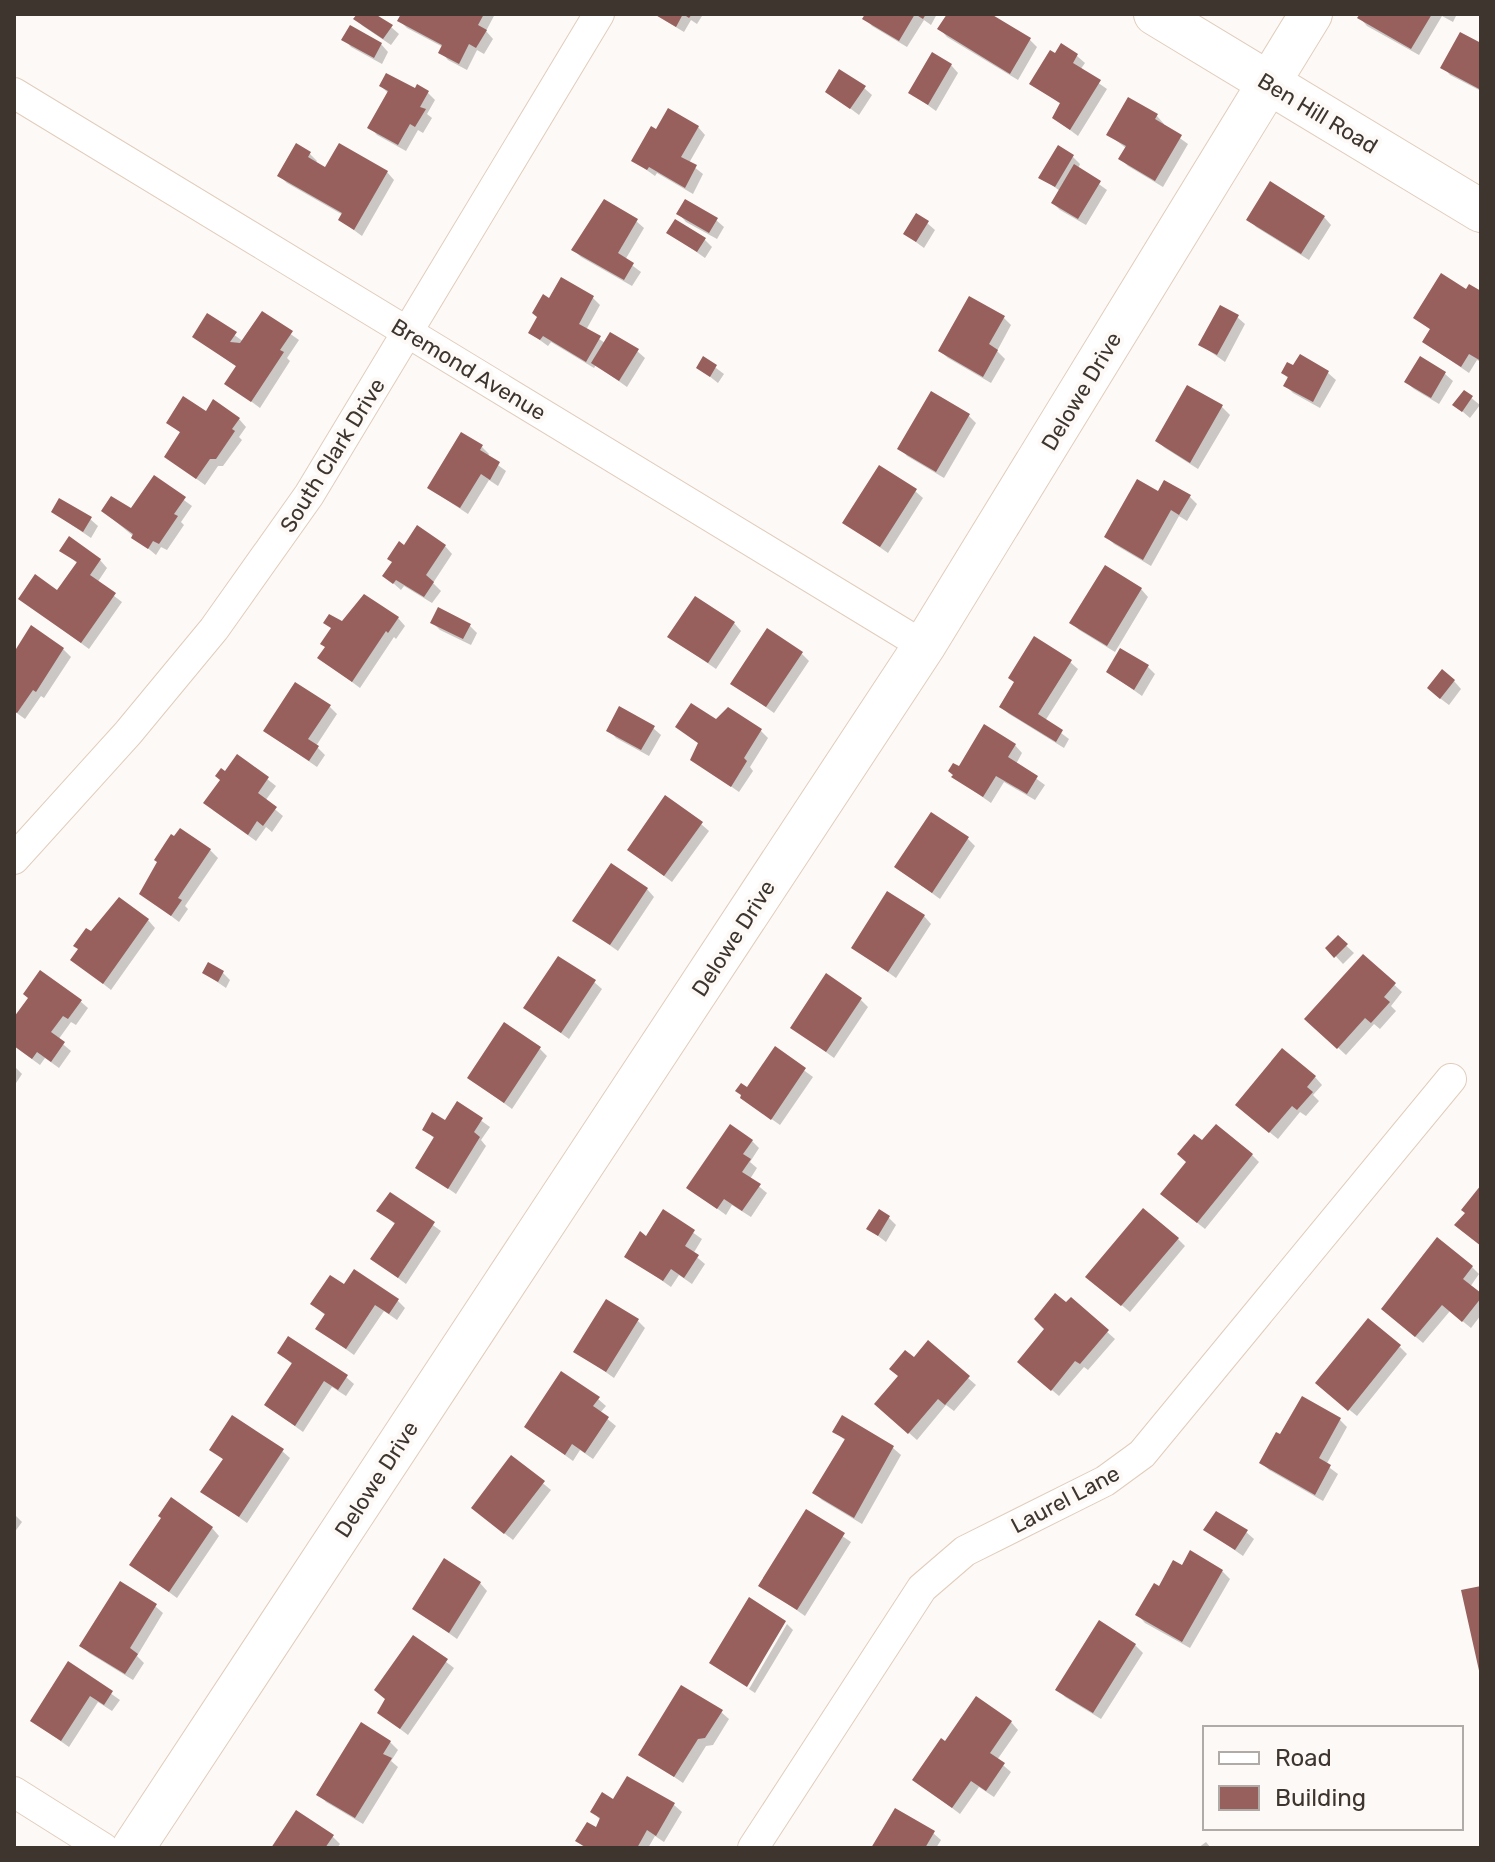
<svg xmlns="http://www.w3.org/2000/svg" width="1495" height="1862" viewBox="0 0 1495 1862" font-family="Rubik,sans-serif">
<rect width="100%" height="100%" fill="#fdf9f6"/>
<path fill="#0003" d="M359,14h13l19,13 8,7 -8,11 -28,-19 -7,-7z
M403,14h92l-9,17 7,8 -9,15 -7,-4 -10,20 -19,-10 -7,-8 2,-5 -36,-19 -8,-8z
M654,14h46l2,2 -5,8 -6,-4 -7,12z
M868,14h69l-6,11 -7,-5 -17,27 -35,-21 -7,-8z
M949,14h38l43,26 7,7 -19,33 -71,-43 -7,-8z
M1362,14h95l-4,8 -11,-6 -23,39 -52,-29 -7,-8z
M344,39l37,5 7,8 -6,12 -31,-17z
M1481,45v46l-31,-16 -7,-8z
M1056,56h21l8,7 -5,7 27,19 -29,47 -24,-18 8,-13 -30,-22z
M951,65l7,8 -22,38 -25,-18z
M381,86l46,6 8,8 -8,14 5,4 -9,15 -5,-3 -12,21 -29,-16 -7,-8 19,-33z
M864,88l8,7 -13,20 -32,-24z
M1129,99l28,17 7,8 -1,2 25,18 -25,43 -35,-21 -7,-7 6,-10 -19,-15z
M698,127l7,8 -16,28 14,11 -10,20 -36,-21 -2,3 -21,-15 23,-29z
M309,153l8,8 -2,3 11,6 61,2 7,8 -32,56 -22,-16 3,-5 -56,-32 -7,-7z
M1073,157l7,7 -2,5 29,21 -21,35 -26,-15 -7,-7 7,-12 -19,-14z
M679,214l37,6 8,7 -7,12 -31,-17z
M1324,217l7,8 -22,35 -53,-33 -7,-8z
M636,221l8,7 -19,32 16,12 -9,14 -51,-29 -7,-7z
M927,223l8,7 -11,18 -19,-14z
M668,232l36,7 8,8 -7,11z
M1467,292l14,2v68l-4,-2 -8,13 -45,-31 8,-11 -16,-13z
M593,298l7,7 -14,25 19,13 32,8 8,7 -18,29 -31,-22 -2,3 -43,-26 -3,4 -18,-13 20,-33z
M262,314l37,26 -12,18 3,3 -30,47 -34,-25 11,-16 -42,-30 13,-21 36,26z
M1237,317l8,7 -20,38 -24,-17z
M1004,318l7,7 -14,26 8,8 -14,24 -43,-25 -8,-7z
M1301,357l27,16 8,7 -16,28 -27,-15 -8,-8 4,-6 -6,-6 11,-5z
M704,359l20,15 -6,9 -19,-15z
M1445,374l8,7 -14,23 -25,-15 -8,-7z
M1188,387l34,20 8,8 -32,54 -33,-21 -8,-7z
M1464,392l16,13 -10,13 -15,-13z
M206,414l33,5 7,8 -7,10 3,3 -19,26h-5l-13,19 -39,-28 16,-23 -13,-11z
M969,416l7,7 -32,55 -37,-22 -7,-8z
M482,447l7,7 -2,3 19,14 -8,15 -9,-6 -21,34 -39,-26z
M154,478l38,28 -11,16 3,3 -17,25 -6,-3 -5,8 -53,-44h28z
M915,491l8,7 -35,55 -43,-30z
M1159,493l31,4 7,7 -10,17 -8,-5 -28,50 -37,-22 -8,-8z
M53,512l37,7 8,7 -7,12z
M445,546l7,8 -19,29 8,8 -9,12 -28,-17 -3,4 -16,-14 19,-29z
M62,550l38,10 7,8 -10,15 25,19 -33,47 -68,-50 37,-6 20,-29z
M1141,589l7,8 -33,55 -36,-22 -8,-8z
M398,618l7,8 -9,13 -2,-2 -34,51 -40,-30 23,-34z
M432,622l37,3 8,8 -6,12 -31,-15z
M734,623l7,8 -25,38 -46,-32z
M63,649l8,8 -27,41 -3,-2 -16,23 -11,-8v-61z
M802,654l7,7 -35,52 -42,-30z
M1070,662l8,7 -33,52 24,18 -5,9 -55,-34 -8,-7 15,-24z
M1148,667l7,7 -13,22 -34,-24z
M1454,681l7,8 -12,16 -12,-9z
M329,706l8,8 -21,32 9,9 -8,12 -52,-36z
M716,722l45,9 7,7 -18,29 3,4 -14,21 -47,-33 7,-15 -22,-17z
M653,728l8,7 -12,21 -33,-18 -7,-8z
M1015,745l7,8 -6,11 29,21 -10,15 -31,-18 -13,21 -37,-26 5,-9z
M238,756l38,30 -11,15 18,15 -11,16 -6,-5 -10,14 -43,-31 12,-36z
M701,824l8,7 -37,51 -42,-32z
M968,839l7,7 -35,53 -44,-32z
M210,850l8,8 -33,48 3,3 -9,13 -37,-28z
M647,889l7,8 -36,54 -43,-30z
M924,916l7,8 -35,54 -42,-30z
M148,920l7,8 -44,62 -38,-30 18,-26z
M1338,938l16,15 -11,11 -15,-16z
M1363,956l39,36 -11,14 5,5 -16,18 -6,-5 -28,31 -39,-36z
M204,973h19l7,7 -4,8z
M594,982l8,7 -33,50 -43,-31z
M30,998l50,3 8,7 -12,17 -5,-3 -13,18 13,11 -12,17 -14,-10 -5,7 -26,-19v-25z
M861,1000l7,7 -34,51 -41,-30z
M540,1049l7,7 -35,53 -43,-31z
M775,1049l38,28 -33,48 -38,-27z
M14,1066l8,8 -8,12z
M1315,1077l7,8 -9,10 6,6 -13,15 -6,-4 -22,27 -33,-27z
M458,1104l32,23 -9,13 5,6 -30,48 -39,-27 18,-28 -11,-10 22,-6z
M752,1141l7,7 -9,14 7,6 -7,11 17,14 -16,24 -19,-12 -6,10 -37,-27z
M1202,1143l50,12 7,7 -54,67 -35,-28 18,-38z
M390,1194l51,37 -35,53 -33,-25 23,-34 -17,-14z
M664,1212l38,27 -9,15 12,10 -13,20 -13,-9 -8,12 -44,-31 20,-18z
M888,1217l8,8 -10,17 -17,-13z
M1178,1239l7,7 -55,66 -34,-28z
M1472,1267l7,7 -9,13 11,8v20l-10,13 -21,-17 -27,32 -32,-27z
M345,1287l53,14 7,7 -8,12 -13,-9 -30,44 -36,-26 8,-13 -13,-12z
M1071,1300l44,39 -27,31 -4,-3 -25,29 -32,-27z
M638,1321l7,7 -31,50 -38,-27z
M928,1343l48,42 -22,26 -8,-6 -29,35 -33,-29 30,-51z
M1400,1347l7,7 -50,62 -32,-26z
M280,1353l66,24 8,7 -8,12 -14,-9 -29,45 -37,-27 27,-40z
M598,1399l8,7 -6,7 16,13 -23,33 -13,-9 -7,11 -47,-34z
M843,1418l50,30 8,7 -39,69 -40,-24 -7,-7 31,-52 -11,-9z
M1340,1420l7,7 -21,38 12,9 -15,27 -54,-31 -8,-8 19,-25z
M212,1449l70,2 8,7 -43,65 -44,-31 21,-32z
M512,1458l39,32 -38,50 -32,-25z
M807,1512l44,30 -46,74 -44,-31z
M14,1514l8,8 -8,11z
M163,1518l49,10 7,8 -42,62 -45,-33z
M1206,1530l40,2 8,7 -11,17z
M1183,1568l39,3 8,8 -40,69 -45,-25 -7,-8 21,-26z
M480,1583l7,8 -30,48 -42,-30z
M155,1606l8,7 -26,43 7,7 -11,17 -44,-27 -7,-7z
M787,1624l6,6 -38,63 -6,-4z
M414,1637l40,31 -46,67 -29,-22z
M1135,1645l8,8 -42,66 -36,-22 -7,-8z
M69,1664l51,36 -8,11 -14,-9 -29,45 -37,-26z
M721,1712l8,7 -16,26 -7,1 -23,37 -42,-29z
M1011,1722l7,8 -21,30 14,12 -17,25 -15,-10 -19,27 -45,-34 30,-37z
M390,1742l8,8 -7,11 7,6 -35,57 -37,-22 -7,-8z
M628,1778l46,27 8,7 -18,30 -9,-6 -7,12h-63l-7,-7 18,-11 5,-9 -8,-9 21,-10z
M933,1833l8,7 -5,8h-62z
M332,1836l8,8 -3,4h-64z
M1206,1842l5,6h-13z"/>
<path fill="#97605d" d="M357,14h18l18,11 -10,14 -30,-20z
M401,14h83l-6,11 9,5 -11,18 -7,-4 -10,20 -21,-11 4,-8 -45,-24z
M654,14h38l-3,4 -6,-4 -7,13z
M865,14h61l-3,5 -8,-5 -16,27 -37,-22z
M947,14h44l40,24 -21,36 -73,-45z
M1360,14h72l-21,35 -54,-31z
M350,25l32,18 -8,15 -33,-18z
M1460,32l21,11v47l-41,-22z
M1061,43l17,11 -5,9 28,17 -31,50 -18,-12 8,-15 -31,-19 21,-34 5,3z
M932,52l20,12 -24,41 -20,-12z
M839,69l27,17 -16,23 -25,-17z
M386,73l29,15 2,-4 12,7 -9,16 6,2 -11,18 -5,-3 -12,21 -31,-17 21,-37 -9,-5z
M1128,97l30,17 -3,5 27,16 -27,46 -37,-22 8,-13 -20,-11z
M668,108l31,18 -18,31 16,8 -12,23 -36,-21 -2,3 -16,-9 20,-35 5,3z
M296,143l15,9 -3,5 17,10 14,-24 49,28 -34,59 -16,-10 4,-7 -65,-37z
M1058,145l16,10 -19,32 -17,-9z
M1074,164l27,17 -23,38 -27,-16z
M1270,181l55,35 -24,38 -55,-34z
M604,199l34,20 -20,34 16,10 -10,17 -53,-30z
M685,199l33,19 -9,15 -33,-19z
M916,213l13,8 -13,21 -13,-8z
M675,219l31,19 -9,14 -31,-19z
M1441,273l25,16 3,-5 12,7v70l-12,-7 -8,13 -39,-25 8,-13 -17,-11z
M561,277l33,19 -15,28 22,12 -15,26 -43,-26 -3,4 -12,-7 9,-16 -5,-4 11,-19 6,4z
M969,296l36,20 -16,28 9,6 -15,27 -45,-26z
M1220,305l19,10 -22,40 -19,-10z
M262,311l31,20 -13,19 4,2 -33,50 -27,-18 12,-18 -44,-29 15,-24 30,19 -7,10 10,1z
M610,332l29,17 -20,32 -28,-18z
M1300,354l29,17 -16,31 -30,-16 5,-9 -7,-4 6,-11 6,3z
M703,356l14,9 -7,12 -14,-9z
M1420,356l26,16 -15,26 -27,-16z
M1187,385l36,20 -33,58 -35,-22z
M1464,390l9,6 -11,16 -10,-7z
M931,391l39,23 -34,58 -39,-23z
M183,396l23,15 7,-12 27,19 -8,11 3,2 -19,28h-6l-14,20 -32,-22 16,-25 -14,-9z
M461,432l22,13 -3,5 20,12 -10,18 -9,-6 -21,34 -33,-20z
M879,465l38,24 -37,58 -38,-24z
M154,475l32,22 -12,17 4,2 -19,28 -6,-3 -5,8 -17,-11 2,-4 -32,-23 10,-15 20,12z
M1137,479l21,12 6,-11 27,15 -12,20 -8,-5 -28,50 -39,-23z
M59,498l33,19 -9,15 -32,-20z
M417,525l29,20 -20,30 8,7 -10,15 -28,-17 -3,4 -11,-8 10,-14 -5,-3 12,-18 5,4z
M69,536l32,23 -11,16 26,18 -35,50 -63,-44 17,-25 22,16 20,-28 -18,-11z
M1105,565l37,23 -35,58 -38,-23z
M364,594l35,23 -11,16 -2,-2 -34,51 -35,-24 8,-11 -5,-3 11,-16 -8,-5 6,-9 13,7z
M695,596l40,26 -27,41 -41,-26z
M438,607l33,17 -8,15 -33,-16z
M31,625l33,23 -28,44 -3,-2 -16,23 -3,-2v-63l2,1z
M767,628l36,24 -37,55 -36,-23z
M1034,636l38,24 -34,54 25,16 -7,12 -57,-35 15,-25 -6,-4z
M1120,648l29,17 -15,25 -28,-18z
M1442,669l13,11 -15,19 -13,-11z
M295,682l36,23 -23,34 11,7 -10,15 -46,-30z
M691,703l25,16 12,-12 34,22 -18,29 3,3 -16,26 -41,-27 8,-17 -23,-16z
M619,706l36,20 -14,24 -35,-19z
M984,724l32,20 -8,13 30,19 -11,18 -31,-18 -13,21 -32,-20 2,-2 -5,-4 5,-8 6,3z
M237,754l32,23 -11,16 19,14 -14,19 -6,-5 -9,14 -45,-32 17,-23 -5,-4 6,-8 4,3z
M665,795l38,27 -39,54 -37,-26z
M931,812l38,25 -37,56 -38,-26z
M180,828l31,21 -33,49 4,2 -11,16 -32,-22 18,-32 -3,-2 17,-26 3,2z
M611,863l37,25 -38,57 -38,-24z
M887,891l38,24 -37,57 -37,-24z
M119,897l30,22 -46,65 -33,-24 8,-11 -5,-3 13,-18 5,3z
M1338,935l10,9 -14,14 -9,-10z
M1363,954l33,29 -12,14 6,5 -19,21 -6,-5 -28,31 -33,-30z
M558,956l38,24 -35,53 -38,-25z
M208,962l16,9 -6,11 -16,-9z
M40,970l42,30 -14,19 -5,-3 -12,16 14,10 -14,20 -14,-10 -5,7 -18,-13v-29l14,-19 -5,-4z
M826,973l36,25 -36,54 -36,-24z
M504,1022l37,25 -37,56 -37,-25z
M775,1046l31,22 -35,52 -31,-22 1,-3 -6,-4 6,-8 6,4z
M1282,1048l34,28 -9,11 6,5 -16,18 -5,-4 -23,27 -34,-28z
M457,1101l26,17 -9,14 6,5 -32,52 -33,-21 19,-31 -12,-7 10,-18 13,8z
M730,1124l23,16 -10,14 8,5 -9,13 19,12 -19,27 -18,-12 -7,10 -31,-21z
M1216,1124l37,30 -56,69 -37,-29 26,-32 -9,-8 17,-20 8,6z
M1481,1185v61l-27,-21 11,-12 -4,-3z
M390,1192l45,30 -37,56 -28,-19 25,-36 -19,-12z
M1143,1208l36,30 -58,68 -36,-29z
M663,1209l32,21 -10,16 14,9 -15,23 -13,-9 -8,12 -39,-24 16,-26 6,5z
M879,1209l11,7 -12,20 -12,-7z
M1437,1237l36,29 -10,13 18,14v5l-19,24 -20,-17 -27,32 -34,-28z
M354,1269l45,30 -10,15 -14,-9 -29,44 -31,-20 10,-15 -15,-10 20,-29 14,9z
M1055,1293l11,9 5,-5 38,33 -29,34 -5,-3 -24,30 -34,-29 27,-33 -10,-10z
M606,1299l33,20 -33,53 -33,-20z
M1368,1318l33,27 -53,66 -33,-28z
M288,1336l60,39 -10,15 -14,-9 -29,45 -31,-21 28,-42 -15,-10z
M928,1340l42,36 -25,29 -7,-6 -30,35 -34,-30 24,-28 -9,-7 16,-19 9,7z
M561,1371l39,26 -7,9 16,11 -24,36 -13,-9 -7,11 -41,-28z
M1302,1396l39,22 -22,40 12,7 -16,30 -56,-32 17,-31 4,2z
M232,1415l52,34 -45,68 -39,-25 23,-33 -14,-9z
M842,1415l52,31 -40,72 -42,-25 33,-54 -13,-7z
M511,1455l34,26 -41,53 -33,-26z
M171,1497l42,30 -44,65 -40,-27 32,-47 -3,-2z
M806,1509l39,24 -48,77 -39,-24z
M1216,1511l32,19 -13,20 -32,-20z
M1190,1550l33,20 -41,72 -47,-27 19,-32 5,3 14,-26 9,5z
M444,1558l37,24 -32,51 -37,-24z
M120,1581l37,23 -27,44 8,6 -13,20 -46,-28z
M1481,1586v88l-1,1 -19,-85z
M749,1597l37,24 -39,66 -38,-24z
M1099,1620l37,24 -43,69 -38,-23z
M413,1635l35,24 -48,70 -23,-16 8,-14 -11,-9z
M68,1661l45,30 -9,14 -14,-9 -29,45 -31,-20z
M681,1685l42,25 -18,28 -7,1 -24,38 -36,-22z
M976,1696l36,25 -22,32 15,10 -19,28 -15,-10 -19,27 -40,-28 29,-42 4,3z
M361,1722l30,19 -8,13 9,4 -37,60 -39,-23z
M627,1776l48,27 -19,33 -9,-6 -10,18h-50l-12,-7 12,-19 9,5 4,-9 -10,-6 12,-20 11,7z
M895,1808l40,23 -10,17h-54z
M296,1810l38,25 -9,13h-54z"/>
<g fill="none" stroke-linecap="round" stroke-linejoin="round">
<g stroke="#e1cdbc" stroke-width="32">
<path id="street" d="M14,93l910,553
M14,859l114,-126 86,-104 95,-134 290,-481
M14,1792l89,56
M753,1848l169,-260 43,-37 140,-70 37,-27 309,-375"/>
</g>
<g stroke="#e1cdbc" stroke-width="44">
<path id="secondary" d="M1155,14l326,197
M133,1848l791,-1202 387,-632"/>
</g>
<use href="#street" stroke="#fff" stroke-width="30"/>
<use href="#secondary" stroke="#fff" stroke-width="42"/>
</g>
<g text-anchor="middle" stroke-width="8" stroke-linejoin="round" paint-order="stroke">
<g font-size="22" fill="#3d352e" stroke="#fdf9f6">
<text transform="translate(1318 113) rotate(31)" y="8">Ben Hill Road</text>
<text transform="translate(469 369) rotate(31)" y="8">Bremond Avenue</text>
<text transform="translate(1081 391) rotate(-59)" y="8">Delowe Drive</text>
<text transform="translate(332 455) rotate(-58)" y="8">South Clark Drive</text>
<text transform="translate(733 938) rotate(-57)" y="8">Delowe Drive</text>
<text transform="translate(376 1479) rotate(-57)" y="8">Delowe Drive</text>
<text transform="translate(1065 1499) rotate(-28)" y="8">Laurel Lane</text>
</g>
</g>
<rect width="1495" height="1862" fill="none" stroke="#3d352e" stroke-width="32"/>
<rect x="1203" y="1726" width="260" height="104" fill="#fdf9f6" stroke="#b0aba6" stroke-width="2"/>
<rect x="1219" y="1752" width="40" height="12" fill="#ffffff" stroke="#b0aba6" stroke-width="2"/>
<text x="1275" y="1766" font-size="24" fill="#3d352e">Road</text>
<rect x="1219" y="1786" width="40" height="24" fill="#97605d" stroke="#b0aba6" stroke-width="2"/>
<text x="1275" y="1806" font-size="24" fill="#3d352e">Building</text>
</svg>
